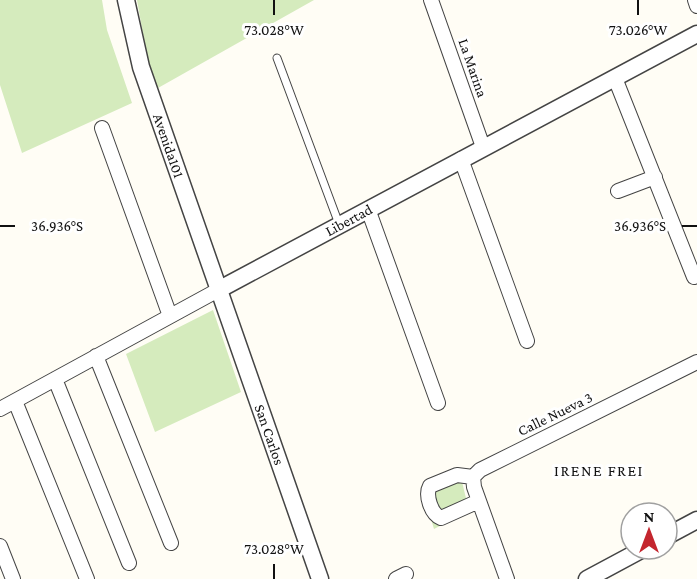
<svg xmlns="http://www.w3.org/2000/svg" width="697" height="579" viewBox="0 0 697 579" font-family="'Crimson Pro',serif">
<rect width="100%" height="100%" fill="#fffdf5"/>
<path fill="#d5ebbd" d="M0,0h102l5,30 25,73 -110,50 -22,-68z
M137,0h177l-156,88 -10,-25z
M213,310l28,82 -86,40 -29,-78z
M459,469l10,42 -35,18 -13,-43z"/>
<g fill="none" stroke-linecap="round" stroke-linejoin="round">
<g stroke="#444" stroke-width="9">
<path id="service" d="M277,58l62,166"/>
</g>
<g stroke="#444" stroke-width="16">
<path id="minor" d="M431,0l52,147
M695,0l2,6
M615,78l79,199
M102,128l68,188
M461,159l66,182
M618,191l37,-14
M368,209l70,194
M96,356l75,187
M55,379l74,184
M15,401l72,178
M0,409l220,-120
M473,477l7,-7 217,-108
M473,477l-16,-2 -27,11c-5,9 1,28 11,32l38,-17
M473,477l1,10 33,92
M0,546l13,33
M396,579l10,-5"/>
</g>
<g stroke="#444" stroke-width="19">
<g id="tertiary">
<path id="s1" d="M126,0l15,67 179,512"/>
<path id="s2" d="M220,289l477,-255"/>
<path d="M667,536l30,-16"/>
<path d="M587,579l56,-30"/>
</g>
</g>
<use href="#service" stroke="#fff" stroke-width="7"/>
<use href="#minor" stroke="#fff" stroke-width="14"/>
<use href="#tertiary" stroke="#fff" stroke-width="16"/>
</g>
<path fill="none" stroke="#111" stroke-width="2" d="M274,0v15M638,0v15M0,226h15M682,226h15M274,564v15"/>
<g text-anchor="middle" stroke-width="6" stroke-linejoin="round" paint-order="stroke">
<g font-size="15" fill="#111" stroke="#fff">
<text transform="translate(473 68) rotate(71)" y="5">La Marina</text>
<text dy="5" stroke="none"><textPath href="#s1" startOffset="152">Avenida101</textPath></text>
<text dy="5" stroke="none"><textPath href="#s2" startOffset="146">Libertad</textPath></text>
<text transform="translate(555 414) rotate(-26)" y="5">Calle Nueva 3</text>
<text dy="5" stroke="none"><textPath href="#s1" startOffset="458">San Carlos</textPath></text>
</g>
<g font-size="16" letter-spacing="1.5" fill="#111" stroke="#fff">
<text x="599" y="476">IRENE FREI</text>
</g>
</g>
<g font-size="15" text-anchor="middle" fill="#111" stroke="#fff" stroke-width="6" stroke-linejoin="round" paint-order="stroke">
<text x="274" y="35">73.028°W</text>
<text x="638" y="35">73.026°W</text>
<text x="57" y="231">36.936°S</text>
<text x="640" y="231">36.936°S</text>
<text x="274" y="554">73.028°W</text>
</g>
<g transform="translate(649 531)"><circle r="28" fill="#ffffff" stroke="#a0a0a0" stroke-width="1.5"/>
<path d="M0-4.5L10 22L0 15L-10 22Z" fill="#c4262e"/>
<text y="-9" font-size="16" font-weight="bold" text-anchor="middle" fill="#111111">N</text>
</g>
</svg>
